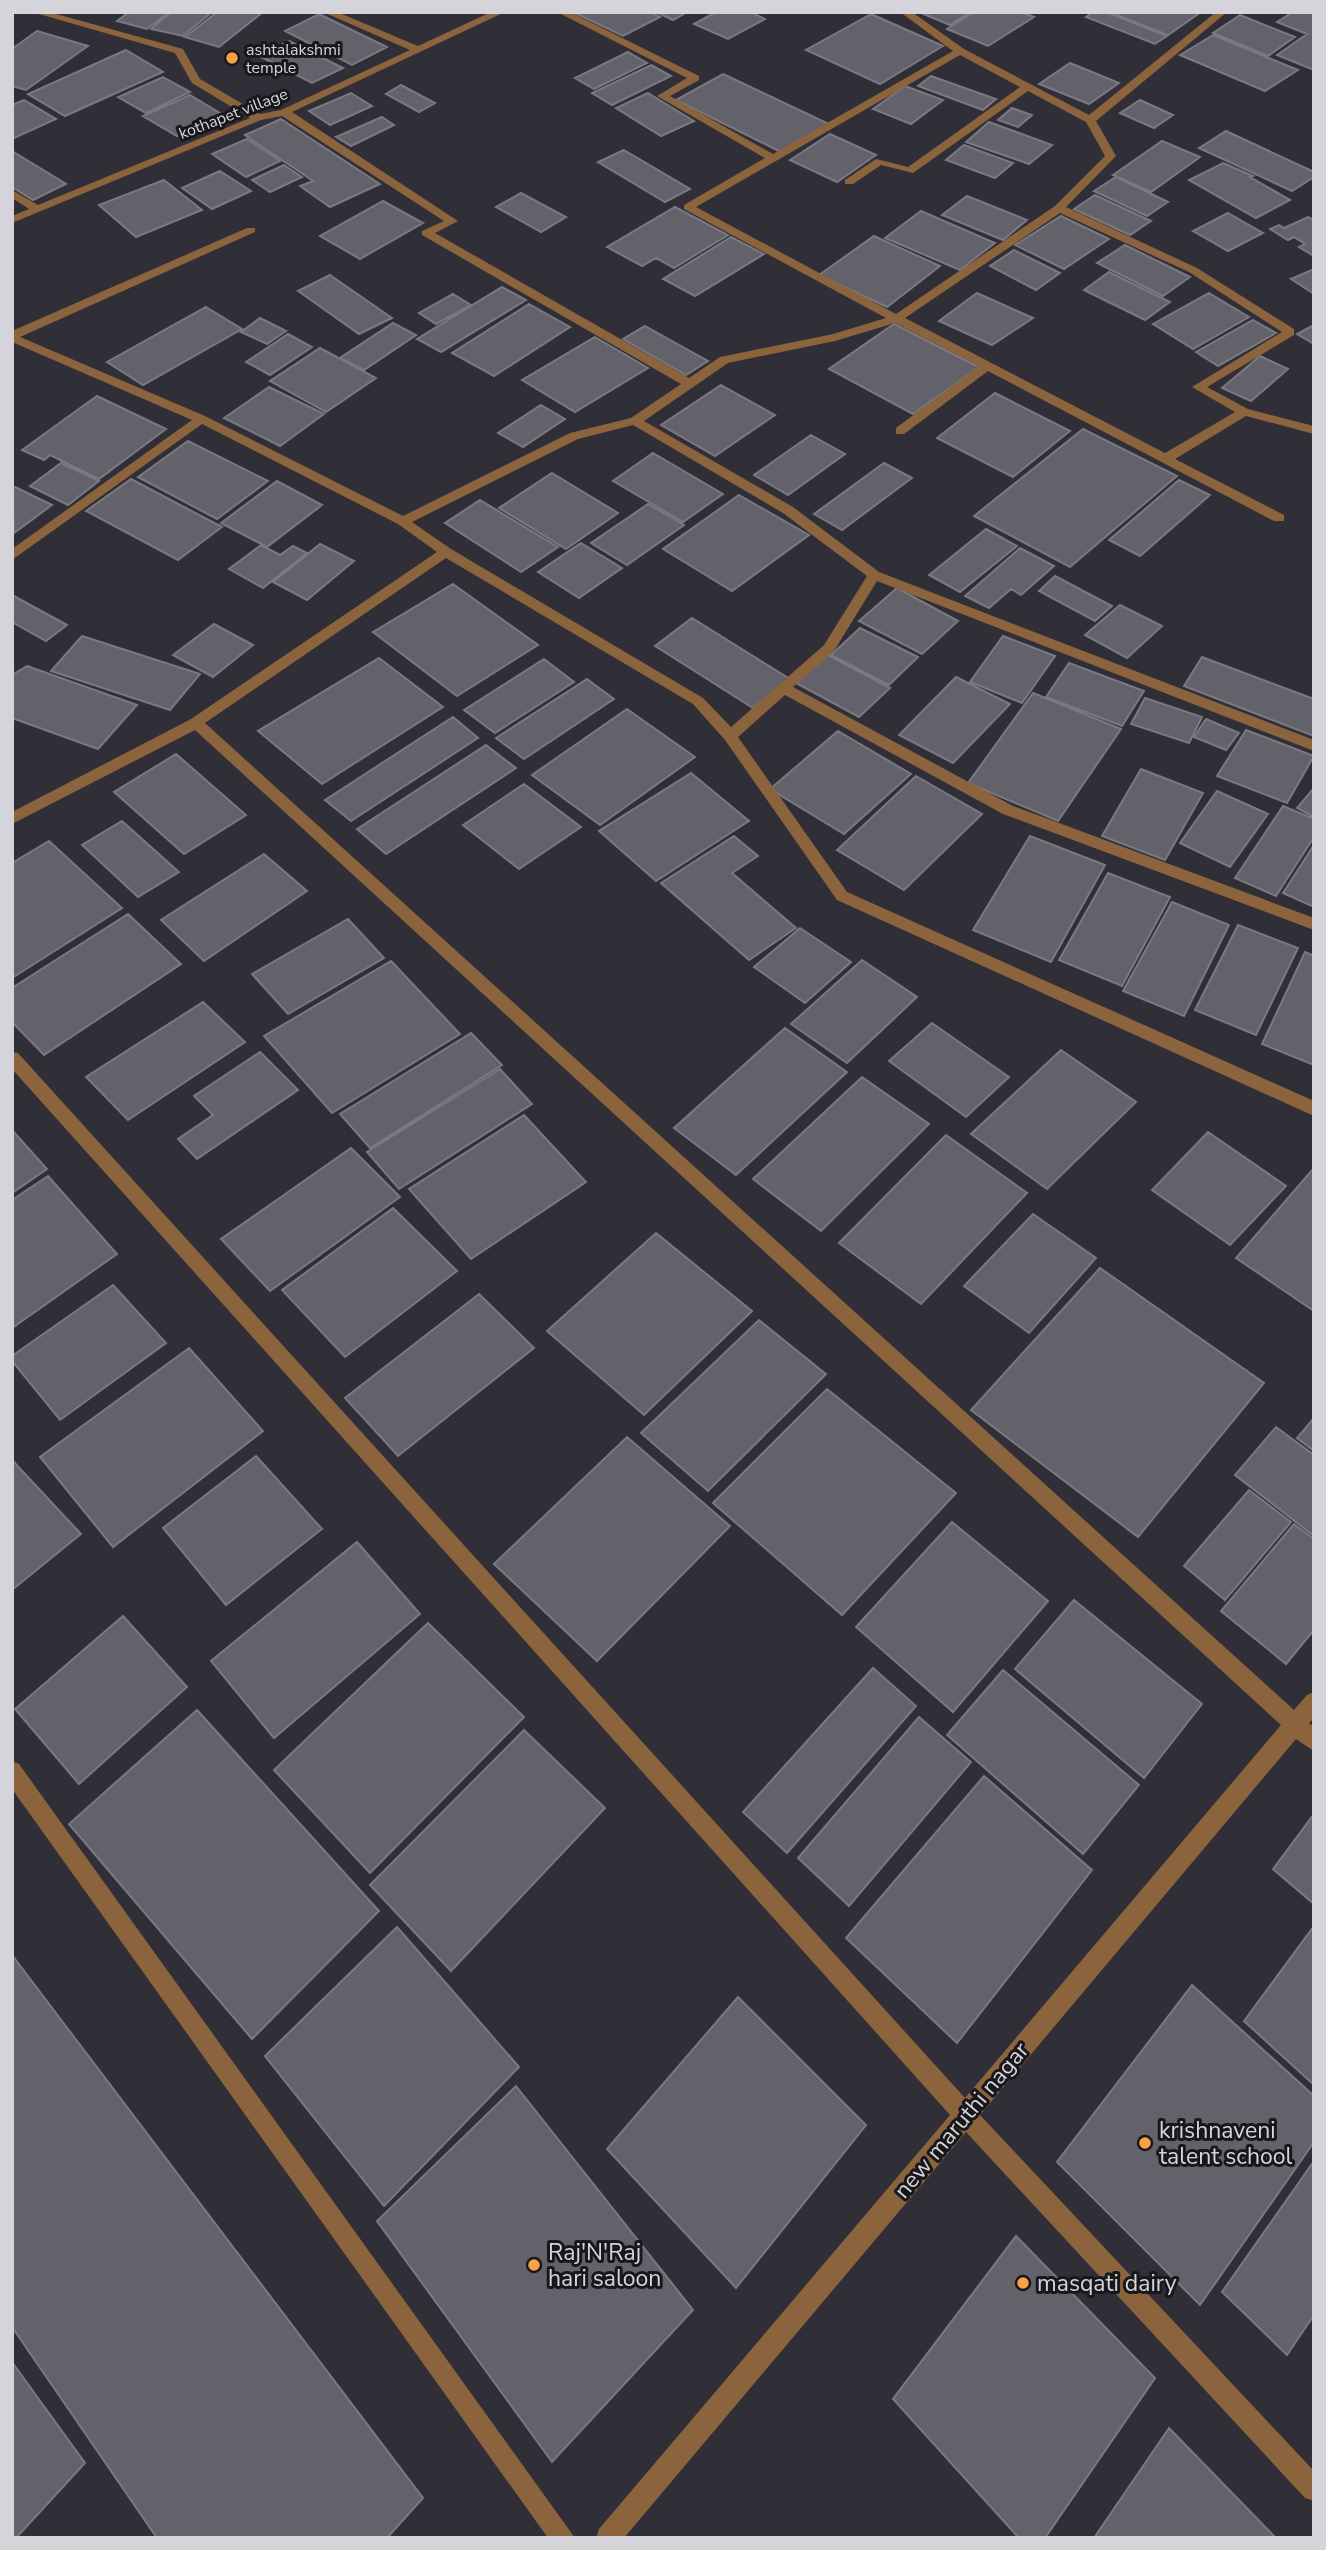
<svg xmlns="http://www.w3.org/2000/svg" width="1326" height="2550" viewBox="0 0 1326 2550" font-family="'Nunito Sans',sans-serif">
<rect width="100%" height="100%" fill="#302f38"/>
<path fill="#63626b" stroke="#7a7983" stroke-width="2" d="M129,12h40l-22,17 -30,-8z
M171,12h41l-29,24 -32,-7z
M217,12h46l-44,35 -34,-10z
M573,12h77l10,5 -37,19z
M656,12h31l-14,8z
M716,12h35l14,7 -37,20 -34,-15z
M919,12h51l-20,13z
M974,12h48l12,5 -46,29 -41,-17z
M1093,12h13l61,24 -12,8 -69,-27z
M1109,12h92l-33,23z
M1293,12l21,1v57l-37,-15 30,-21 -30,-12z
M319,14l68,33 -35,18 -67,-34z
M871,14l72,32 -63,38 -74,-34z
M1240,15l55,22 -27,19 -55,-23z
M37,31l51,15 -62,44 -14,-4v-37z
M1213,35l85,35 -33,21 -85,-36z
M289,41l54,27 -31,15 -53,-27z
M126,50l37,22 -98,44 -37,-22z
M628,52l19,11 -53,26 -19,-11z
M1070,63l49,20 -30,21 -50,-20z
M651,65l20,11 -59,29 -20,-12z
M723,74l106,50 -48,28 -105,-52z
M931,76l65,23 -13,11 -65,-24z
M163,77l27,15 -44,21 -28,-16z
M401,85l34,18 -16,9 -33,-18z
M905,86l38,14 -32,24 -38,-15z
M351,93l21,13 -42,19 -21,-14z
M648,93l46,28 -33,15 -45,-28z
M190,95l33,20 -46,21 -34,-20z
M24,100l32,19 -44,20v-34z
M1140,100l33,15 -19,13 -34,-15z
M1012,108l20,7 -14,12 -20,-7z
M382,117l12,8 -43,21 -15,-9z
M281,119l99,65 -50,23 -30,-21 13,-5 -68,-46z
M989,122l63,23 -23,19 -63,-22z
M1226,131l88,41v5l-22,14 -93,-43z
M830,134l46,21 -39,27 -47,-22z
M247,139l33,22 -34,16 -34,-23z
M1162,141l38,16 -49,35 -38,-17z
M964,145l49,18 -18,15 -49,-18z
M624,150l66,39 -25,13 -67,-40z
M12,151l54,33 -33,16 -21,-13z
M1223,163l30,13 -3,1 40,23 -34,18 -67,-38z
M284,165l18,12 -32,15 -18,-12z
M220,171l31,20 -39,18 -30,-21z
M1116,177l52,25 -21,14 -53,-25z
M164,180l38,30 -66,27 -37,-32z
M521,193l45,24 -25,15 -45,-25z
M1095,195l56,26 -21,14 -56,-26z
M967,196l60,24 -24,20 -61,-25z
M383,201l40,22 -63,36 -40,-23z
M675,207l53,28 -54,33 -18,-10 -14,8 -35,-19z
M921,211l74,32 -35,27 -75,-32z
M1228,213l35,20 -35,18 -35,-20z
M1061,216l48,23 -45,30 -49,-24z
M1308,217l6,3v36l-15,-9 6,-3 -11,-7 -6,3 -18,-11 9,-4 5,3z
M874,236l66,30 -53,41 -68,-32z
M731,237l33,17 -69,42 -32,-17z
M1125,245l65,32 -27,19 -66,-33z
M1014,250l46,23 -24,17 -46,-24z
M1314,269v25l-23,-15z
M1109,272l61,30 -25,18 -61,-30z
M330,275l62,43 -33,16 -61,-43z
M502,287l24,13 -85,52 -24,-13z
M977,293l56,25 -41,27 -53,-24z
M1209,293l40,24 -56,32 -40,-25z
M453,294l18,11 -35,19 -17,-11z
M529,304l41,23 -76,49 -42,-23z
M206,307l36,22 -99,56 -36,-23z
M260,318l26,13 -19,13 -26,-12z
M1253,320l23,13 -58,33 -22,-14z
M393,323l23,12 -52,35 -24,-12z
M894,324l85,43 -66,47 -84,-45z
M1314,325v19l-17,-10z
M645,326l63,35 -22,14 -63,-36z
M288,334l24,13 -42,28 -24,-13z
M595,337l53,31 -73,44 -53,-32z
M320,348l56,30 -50,34 -56,-31z
M1260,356l28,13 -37,32 -29,-13z
M721,385l54,30 -60,41 -54,-31z
M269,387l55,27 -44,32 -56,-28z
M995,393l75,38 -57,46 -76,-39z
M97,396l69,33 -67,50 -49,-24 -6,5 -22,-10z
M541,405l24,14 -42,28 -25,-14z
M1083,429l94,47 -107,91 -96,-51z
M811,435l34,19 -57,41 -34,-20z
M188,441l80,40 -51,38 -79,-42z
M653,453l70,41 -40,28 -70,-41z
M61,463l38,18 -31,24 -38,-19z
M884,463l28,15 -70,52 -28,-16z
M552,473l66,40 -52,36 -67,-41z
M131,479l91,48 -44,33 -92,-49z
M1179,480l31,15 -70,61 -31,-16z
M277,481l45,24 -55,42 -46,-24z
M15,487l37,18 -38,28 -2,-44z
M739,495l70,40 -77,56 -69,-42z
M480,500l78,47 -37,25 -76,-49z
M648,504l36,21 -57,40 -36,-22z
M986,529l31,17 -57,46 -31,-17z
M581,543l41,25 -43,30 -41,-26z
M320,544l34,17 -47,39 -34,-18z
M261,545l19,10 13,-9 14,7 -44,35 -34,-19z
M1020,548l34,18 -33,29 -10,-6 -22,19 -24,-12z
M1055,576l57,30 -17,15 -56,-30z
M453,584l85,61 -81,51 -84,-64z
M897,588l61,33 -36,33 -63,-33z
M12,595l55,30 -21,16 -34,-19z
M1120,605l42,21 -35,32 -42,-23z
M692,618l98,61 -37,29 -98,-62z
M214,624l39,21 -40,32 -40,-22z
M860,628l58,29 -29,28 -58,-30z
M82,636l118,38 -30,36 -119,-39z
M1003,636l52,20 -33,47 -52,-21z
M828,655l62,33 -31,29 -63,-34z
M1202,657l112,42v37l-130,-50z
M379,658l64,49 -121,77 -64,-53z
M544,659l30,23 -79,51 -31,-23z
M1069,663l75,28 -22,35 -76,-29z
M27,666l110,39 -39,44 -86,-31v-43z
M956,677l54,27 -57,59 -54,-28z
M587,679l27,20 -90,60 -28,-21z
M1033,693l88,36 -63,92 -90,-38z
M1145,698l57,19 -13,26 -58,-19z
M627,709l68,48 -95,68 -68,-50z
M453,717l25,21 -127,83 -26,-21z
M1206,719l33,14 -13,17 -32,-13z
M1246,730l68,26 -27,47 -70,-27z
M838,731l73,43 -67,60 -74,-45z
M486,745l30,23 -130,86 -29,-25z
M176,754l70,61 -62,39 -70,-62z
M1141,769l62,24 -38,67 -63,-24z
M691,773l58,48 -93,60 -57,-50z
M916,776l66,38 -78,76 -67,-40z
M524,784l57,43 -62,42 -56,-44z
M1314,788v29l-17,-9z
M1217,791l51,23 -38,53 -50,-24z
M1283,806l31,13v18l-38,59 -41,-18z
M122,821l57,51 -41,25 -56,-52z
M734,836l24,20 -26,17 64,55 -47,32 -88,-77z
M1030,836l75,29 -54,97 -78,-32z
M49,841l73,67 -110,70v-115z
M1314,845v62l-31,-14z
M264,854l43,37 -103,70 -43,-41z
M1108,873l62,24 -48,89 -63,-26z
M1172,902l57,23 -45,91 -61,-25z
M128,914l53,50 -137,91 -32,-33v-34z
M348,919l36,39 -96,56 -36,-40z
M1238,925l60,23 -42,87 -61,-25z
M800,928l51,34 -46,41 -51,-36z
M1305,952l9,4v109l-52,-21z
M862,960l55,37 -70,66 -56,-39z
M391,961l69,73 -128,79 -68,-77z
M203,1002l42,40 -117,78 -42,-43z
M932,1023l77,54 -43,40 -77,-56z
M785,1028l62,44 -111,103 -62,-47z
M471,1033l31,32 -132,83 -30,-34z
M1061,1050l75,52 -89,87 -76,-55z
M260,1052l38,38 -101,69 -19,-20 35,-24 -19,-19z
M500,1069l32,35 -133,85 -32,-37z
M862,1077l67,47 -108,107 -68,-52z
M524,1115l62,67 -115,77 -62,-70z
M12,1130l35,39 -35,24z
M1208,1132l78,54 -56,59 -78,-55z
M946,1135l81,58 -106,111 -82,-61z
M351,1148l49,49 -130,94 -49,-52z
M1314,1168v143l-78,-53z
M48,1176l69,78 -105,74v-128z
M393,1208l64,63 -112,86 -63,-67z
M1033,1214l63,44 -67,75 -65,-47z
M656,1233l96,78 -108,104 -97,-84z
M1100,1268l164,115 -126,154 -167,-127z
M113,1285l53,58 -106,77 -48,-59v-5z
M479,1294l55,54 -136,108 -53,-58z
M759,1320l67,54 -118,117 -67,-58z
M189,1348l74,83 -150,116 -73,-90z
M827,1389l129,104 -114,122 -129,-112z
M1314,1418v33l-17,-13z
M1276,1427l38,28v81l-79,-61z
M627,1437l103,89 -133,135 -103,-97z
M256,1456l66,73 -96,76 -63,-77z
M12,1460l69,74 -69,56z
M1249,1490l42,32 -66,78 -41,-34z
M952,1522l96,79 -95,111 -97,-85z
M1294,1524l20,15v91l-28,34 -65,-53z
M357,1542l63,72 -146,124 -63,-77z
M1074,1600l128,104 -58,74 -129,-109z
M123,1616l64,71 -108,97 -64,-75z
M428,1623l96,94 -154,156 -96,-103z
M873,1668l43,38 -129,147 -44,-41z
M1003,1670l136,115 -56,69 -136,-119z
M197,1710l182,201 -127,128 -183,-215z
M919,1717l52,45 -122,144 -51,-48z
M524,1730l81,78 -154,163 -81,-86z
M984,1776l108,94 -135,173 -111,-105z
M1314,1814v90l-41,-35z
M1314,1926v159l-70,-64z
M397,1927l122,140 -135,139 -119,-150z
M12,1955l411,543 -36,40h-230l-145,-211z
M1192,1985l122,111v46l-114,163 -143,-143z
M738,1997l128,128 -130,163 -129,-139z
M516,2086l177,224 -141,152 -175,-241z
M1314,2161v154l-27,40 -65,-63z
M1016,2236l139,142 -110,160h-26l-126,-139z
M12,2362l73,101 -69,75h-4z
M1169,2428l107,110h-182z"/>
<g fill="none" stroke-linecap="round" stroke-linejoin="round">
<path fill="#8b633c" fill-rule="evenodd" d="M32,12h17l134,37 17,30 60,35 21,-4 129,-60 -87,-38h14l81,34 73,-34h14l-213,100 166,109 -23,12 254,145 31,-21 113,-23 53,-16 -202,-109v-4l81,-47 -108,-62 30,-18 -130,-66h13l129,64v4l-29,16 103,58 180,-103 -53,-39h12l52,37 125,66 127,-103h11l-131,109 20,35 -50,51 131,61 97,61v6l-87,52 41,22 66,17v8l-68,-18 -71,43 109,56v6h-10l-286,-150 -84,63h-8v-6l83,-62 -84,-43 -60,18 -107,22 -84,58 149,86 86,65 435,168v11l-437,-170 -43,70 -41,36 220,119 301,112v12l-311,-116 -218,-119 -47,42 109,155 467,209v15l-477,-216 -112,-160 -32,-36 -247,-146 -241,165 1089,987 13,-15 7,-3v26l-5,5 5,4v24l-18,-12 -316,376 334,356v30l-9,-3 -339,-366 -342,406h-28l3,-9 351,-414 -938,-1046v-17l6,1 947,1045 316,-373 -1086,-995 -183,94v-12l179,-93 246,-167 -39,-28 -196,-100 -190,136v-11l180,-129 -180,-78v-11l235,-103h8v4l-235,105 185,79 198,100 167,-83 61,-15 50,-34 -259,-149v-4l22,-10 -162,-105 -21,4 -249,103v-7l17,-7 -17,-11v-8l26,15 212,-87 -58,-35 -17,-30zM960,55l60,32 -112,80 -32,-8 -31,21v4h8l28,-19 32,8 115,-82 58,31 19,34 -50,50 -159,108 -200,-107zM1060,213l129,59 93,60 -90,55 43,25 -70,41 -260,-135zM633,425l150,88 84,63 -43,69 -93,82 -28,-29 -252,-149 -39,-27 166,-83z
M12,1761l7,3 556,774h-27l-536,-749z"/>
</g>
<g fill="#f6a247" stroke="#18181c" stroke-width="2.5">
<circle cx="232" cy="58" r="7"/>
<circle cx="1145" cy="2143" r="7"/>
<circle cx="534" cy="2265" r="7"/>
<circle cx="1023" cy="2283" r="7"/>
</g>
<g text-anchor="middle" stroke-width="6" stroke-linejoin="round" paint-order="stroke">
<g font-size="16" fill="#d5d4da" stroke="#18181c" text-anchor="start">
<text x="246" y="55">ashtalakshmi<tspan x="246" dy="18">temple</tspan></text>
</g>
<g font-size="16" fill="#d5d4da" stroke="#18181c">
<text transform="translate(233 113) rotate(-21)" y="6">kothapet village</text>
</g>
<g font-size="23" fill="#d5d4da" stroke="#18181c">
<text transform="translate(961 2120) rotate(-50)" y="8">new maruthi nagar</text>
</g>
<g font-size="23" fill="#d5d4da" stroke="#18181c" text-anchor="start">
<text x="1159" y="2138">krishnaveni<tspan x="1159" dy="26">talent school</tspan></text>
<text x="548" y="2260">Raj'N'Raj<tspan x="548" dy="26">hari saloon</tspan></text>
<text x="1037" y="2291">masqati dairy</text>
</g>
</g>
<rect width="1326" height="2550" fill="none" stroke="#d5d4da" stroke-width="28"/>
</svg>
